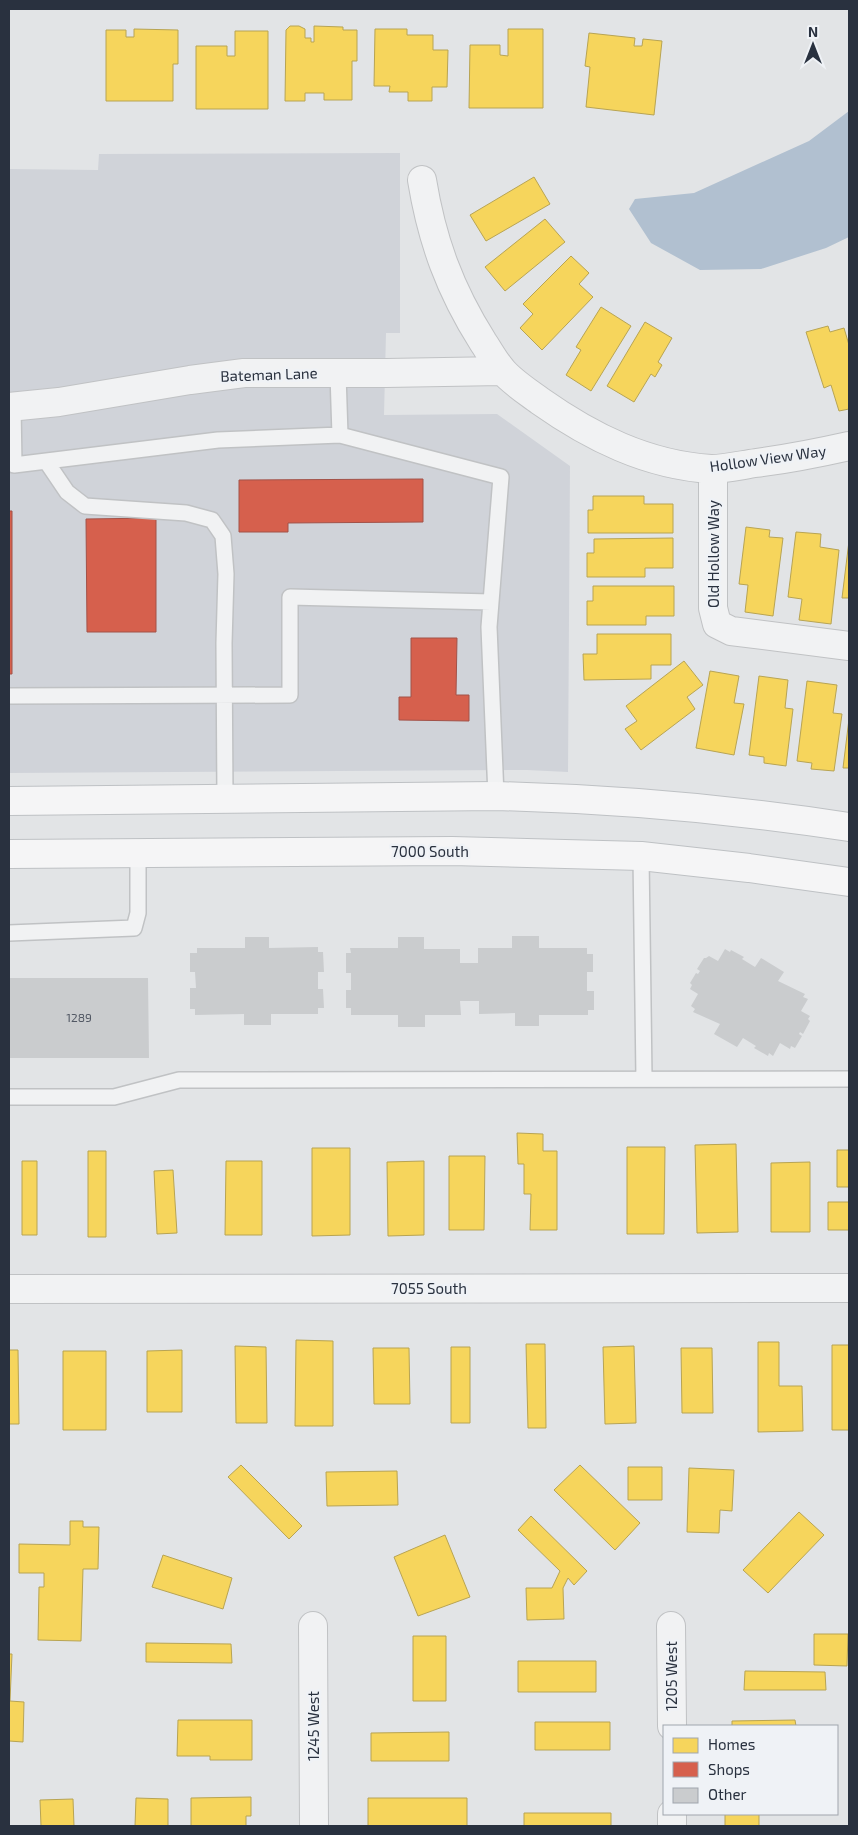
<svg xmlns="http://www.w3.org/2000/svg" width="858" height="1835" viewBox="0 0 858 1835" font-family="'Exo 2',sans-serif">
<rect width="100%" height="100%" fill="#e2e4e6"/>
<path fill="#d0d3d9" d="M400,153v180h-14l-2,82 113,-1 73,52 -2,306 -41,-2 -518,3v-604l89,1 1,-16z"/>
<path fill="#b1c0d0" d="M849,111v126l-23,11 -65,21 -61,1 -49,-27 -22,-34 6,-10 59,-6 115,-52z"/>
<path fill="#f6d55c" stroke="#b8a453" d="M290,26h9l6,3v9h6v4h3v-16l29,1v3h14v31h-5v39h-28v-7h-19v8h-20l1,-71z
M134,29l44,1v34h-5v37h-67v-71h20v7h8z
M375,29h32v6h26v15h15l-1,37h-15v14h-24v-9h-19l1,-6h-16z
M508,29h35v79h-74l1,-63h30v10l8,1z
M235,31h33v78h-72v-63h31v10h8z
M589,33l46,5 -1,8h8l1,-7 19,2 -8,74 -68,-8 4,-40 -5,-1z
M534,177l16,27 -64,37 -16,-26z
M545,219l20,23 -60,49 -20,-24z
M571,256l18,17 -10,11 14,13 -51,53 -22,-22 13,-14 -10,-10z
M601,307l30,19 -40,65 -25,-16 15,-25 -5,-3z
M645,322l27,16 -14,24 4,3 -7,12 -4,-3 -17,28 -27,-16z
M828,326l2,6 14,-4 5,17v64l-10,2 -8,-26 -7,3 -18,-56z
M593,496h51v8h29v29h-85v-23h5z
M746,527l24,3 -1,7 14,1 -10,78 -28,-4 3,-27 -9,-1z
M796,532l25,2 -1,13 19,3 -8,74 -32,-4 3,-21 -14,-2z
M673,538v30h-28v9h-58v-24h7v-14z
M849,541v57h-7z
M593,586h81v30h-28v9h-59v-24h6z
M597,634h74v31h-20v14l-67,1 -1,-26h14z
M684,661l19,24 -16,12 8,12 -54,41 -16,-21 12,-8 -11,-15z
M710,671l29,5 -5,27 10,1 -10,51 -38,-7z
M759,676l29,4 -3,28 8,1 -7,57 -22,-3v-6l-15,-2z
M807,681l30,4 -4,28 9,1 -8,57 -23,-2 1,-6 -15,-2z
M849,719v49h-6z
M517,1133l26,1v17h14v79h-27l1,-36h-7v-30h-6z
M736,1144l2,88 -41,1 -2,-88z
M627,1147h38l-1,87h-37z
M312,1148h38v87l-38,1z
M837,1150h12v37h-12z
M88,1151h18v86h-18z
M449,1156h36l-1,74h-35z
M22,1161h15v74h-15z
M226,1161h36v74h-37z
M424,1161v74l-36,1 -1,-74z
M810,1162v70h-39v-69z
M173,1170l4,63 -20,1 -3,-63z
M828,1202h21v28h-21z
M296,1340l37,1v85h-38z
M758,1342h21v44h23l1,45 -45,1z
M526,1344h19l1,84h-18z
M832,1345h17v85h-17z
M235,1346l31,1 1,76h-31z
M634,1346l2,77 -31,1 -2,-77z
M451,1347h19v76h-19z
M373,1348h36l1,56h-36z
M681,1348h31l1,65h-31z
M9,1350h9l1,74h-10z
M182,1350v62h-35v-61z
M63,1351h43v79h-43z
M241,1465l61,61 -13,13 -61,-62z
M580,1465l60,58 -25,27 -61,-60z
M628,1467h34v33h-34z
M689,1468l45,2 -2,41 -12,-1 -1,23 -32,-1z
M397,1471l1,34 -71,1 -1,-34z
M799,1512l25,23 -56,58 -25,-23z
M531,1516l56,55 -13,14 -6,-7 -5,10 1,31 -37,1 -1,-32h26l8,-17 -42,-41z
M70,1521h13v6h16l-1,42h-15l-2,72 -43,-1 1,-53h5v-14h-25v-29l51,1z
M445,1535l25,62 -52,19 -24,-59z
M163,1555l69,23 -9,31 -71,-22z
M814,1634h34l-1,32 -33,-1z
M413,1636h33v65h-33z
M146,1643l85,1 1,19 -86,-1z
M9,1654h3l-2,47 14,1 -1,40 -14,-1z
M518,1661h78v31h-78z
M745,1671l80,1 1,18h-82z
M178,1720h74v40h-42v-4h-33z
M795,1720l1,6h-64v-5z
M535,1722h75v28h-75z
M449,1732v29h-78v-28z
M251,1797v19h-5v10h-55v-28z
M136,1798l32,1v27h-33z
M368,1798h99v28h-99z
M73,1799l1,27h-33l-1,-26z
M524,1813h87v13h-87z
M725,1814h34v12h-34z"/>
<path fill="#d6604d" stroke="#a25249" d="M423,479v43l-135,1v9h-49v-52z
M9,511h3v163h-3z
M156,518v114h-69l-1,-113z
M411,638h46l-1,57h13v26l-70,-1v-23h12z"/>
<path fill="#caccce" d="M512,936h27v12h48v6h6v18h-6v19h7v19h-6v5h-49v11h-24v-13l-36,1v-13h-19l1,14h-36v12h-27v-12h-47v-7h-5v-18h5v-17h-5v-20h5l-1,-5h48v-11h26v12h36v14h18v-15h34z
M245,937h24v11l49,-1v5h5l1,20h-6v17h5l1,19h-6v6h-47v11h-27v-11l-49,1v-6h-5v-21h6l-1,-16h-5v-19h7v-5h48z
M725,949l5,3 1,-2 13,7 -2,2 13,8 6,-9 23,14 -6,9 27,13 -2,3 5,2 -7,12 9,5 -2,3 2,2 -7,13 -3,-2 -1,2 3,2 -7,12 -4,-2 -1,3 -10,-6 -7,13 -4,-3 -1,3 -14,-8 2,-2 -13,-8 -6,9 -23,-13 6,-10 -27,-12 2,-3 -4,-3 7,-12 -8,-5 2,-4 -2,-2 6,-10 2,1 2,-3 -3,-2 7,-11h2l3,-2 9,5z
M9,978h139l1,80h-140z"/>
<g fill="none" stroke-linecap="round" stroke-linejoin="round">
<g stroke="#c0c2c4" stroke-width="18">
<path id="service" d="M13,407l1,58 204,-25 122,-5 -2,-61
M340,435l161,42 -12,150 7,169
M46,461l21,31 18,14 101,7 26,7 11,16 3,38 -2,69 1,156
M9,696l281,-1v-98l201,5
M641,856l3,222
M9,933l125,-5 4,-15v-60
M9,1097h105l65,-17 670,-1"/>
</g>
<g stroke="#c0c2c4" stroke-width="30">
<path id="minor" d="M422,180c10,61 28,110 61,162 6,9 12,20 19,28 10,12 26,22 38,31 51,36 107,64 171,68 14,0 31,-4 45,-6 31,-4 62,-10 93,-17
M9,407l50,-5 131,-22 54,-7h142l116,-2
M713,469v139l4,16 14,7 118,15
M9,1289l840,-1
M313,1626l1,200
M671,1626l1,100
M672,1814v12"/>
</g>
<g stroke="#bec1c4" stroke-width="30">
<path id="primary" d="M9,801l487,-5c118,3 236,13 353,31
M9,854l443,-3 189,5 108,12 100,14"/>
</g>
<use href="#service" stroke="#f1f2f3" stroke-width="15"/>
<use href="#minor" stroke="#f1f2f3" stroke-width="28"/>
<use href="#primary" stroke="#f5f5f6" stroke-width="28"/>
</g>
<g text-anchor="middle" stroke-width="5" stroke-linejoin="round" paint-order="stroke">
<g font-size="12" fill="#525864">
<text x="79" y="1022">1289</text>
</g>
<g font-size="15" fill="#29313f" stroke="#eff2f6">
<text transform="translate(269 375) rotate(-2)" y="5">Bateman Lane</text>
<text transform="translate(768 459) rotate(-8)" y="5">Hollow View Way</text>
<text transform="translate(714 554) rotate(-90)" y="5">Old Hollow Way</text>
<text x="430" y="857">7000 South</text>
<text x="429" y="1294">7055 South</text>
<text transform="translate(672 1676) rotate(-90)" y="5">1205 West</text>
<text transform="translate(314 1726) rotate(-90)" y="5">1245 West</text>
</g>
</g>
<rect width="858" height="1835" fill="none" stroke="#29313f" stroke-width="20"/>
<rect x="663" y="1725" width="175" height="90" fill="#eff2f6" stroke="#a0a5ad"/>
<rect x="673" y="1738" width="25" height="15" fill="#f6d55c" stroke="#a0a5ad"/>
<text x="708" y="1750" font-size="15" fill="#29313f">Homes</text>
<rect x="673" y="1762" width="25" height="15" fill="#d6604d" stroke="#a0a5ad"/>
<text x="708" y="1775" font-size="15" fill="#29313f">Shops</text>
<rect x="673" y="1788" width="25" height="15" fill="#caccce" stroke="#a0a5ad"/>
<text x="708" y="1800" font-size="15" fill="#29313f">Other</text>
<g transform="translate(813 45)" stroke="#eff2f6" stroke-width="4" paint-order="stroke">
<path d="M0-4L9 19L0 12L-9 19Z" fill="#29313f"/>
<text y="-8" font-size="14" font-weight="bold" text-anchor="middle" fill="#29313f">N</text>
</g>
</svg>
